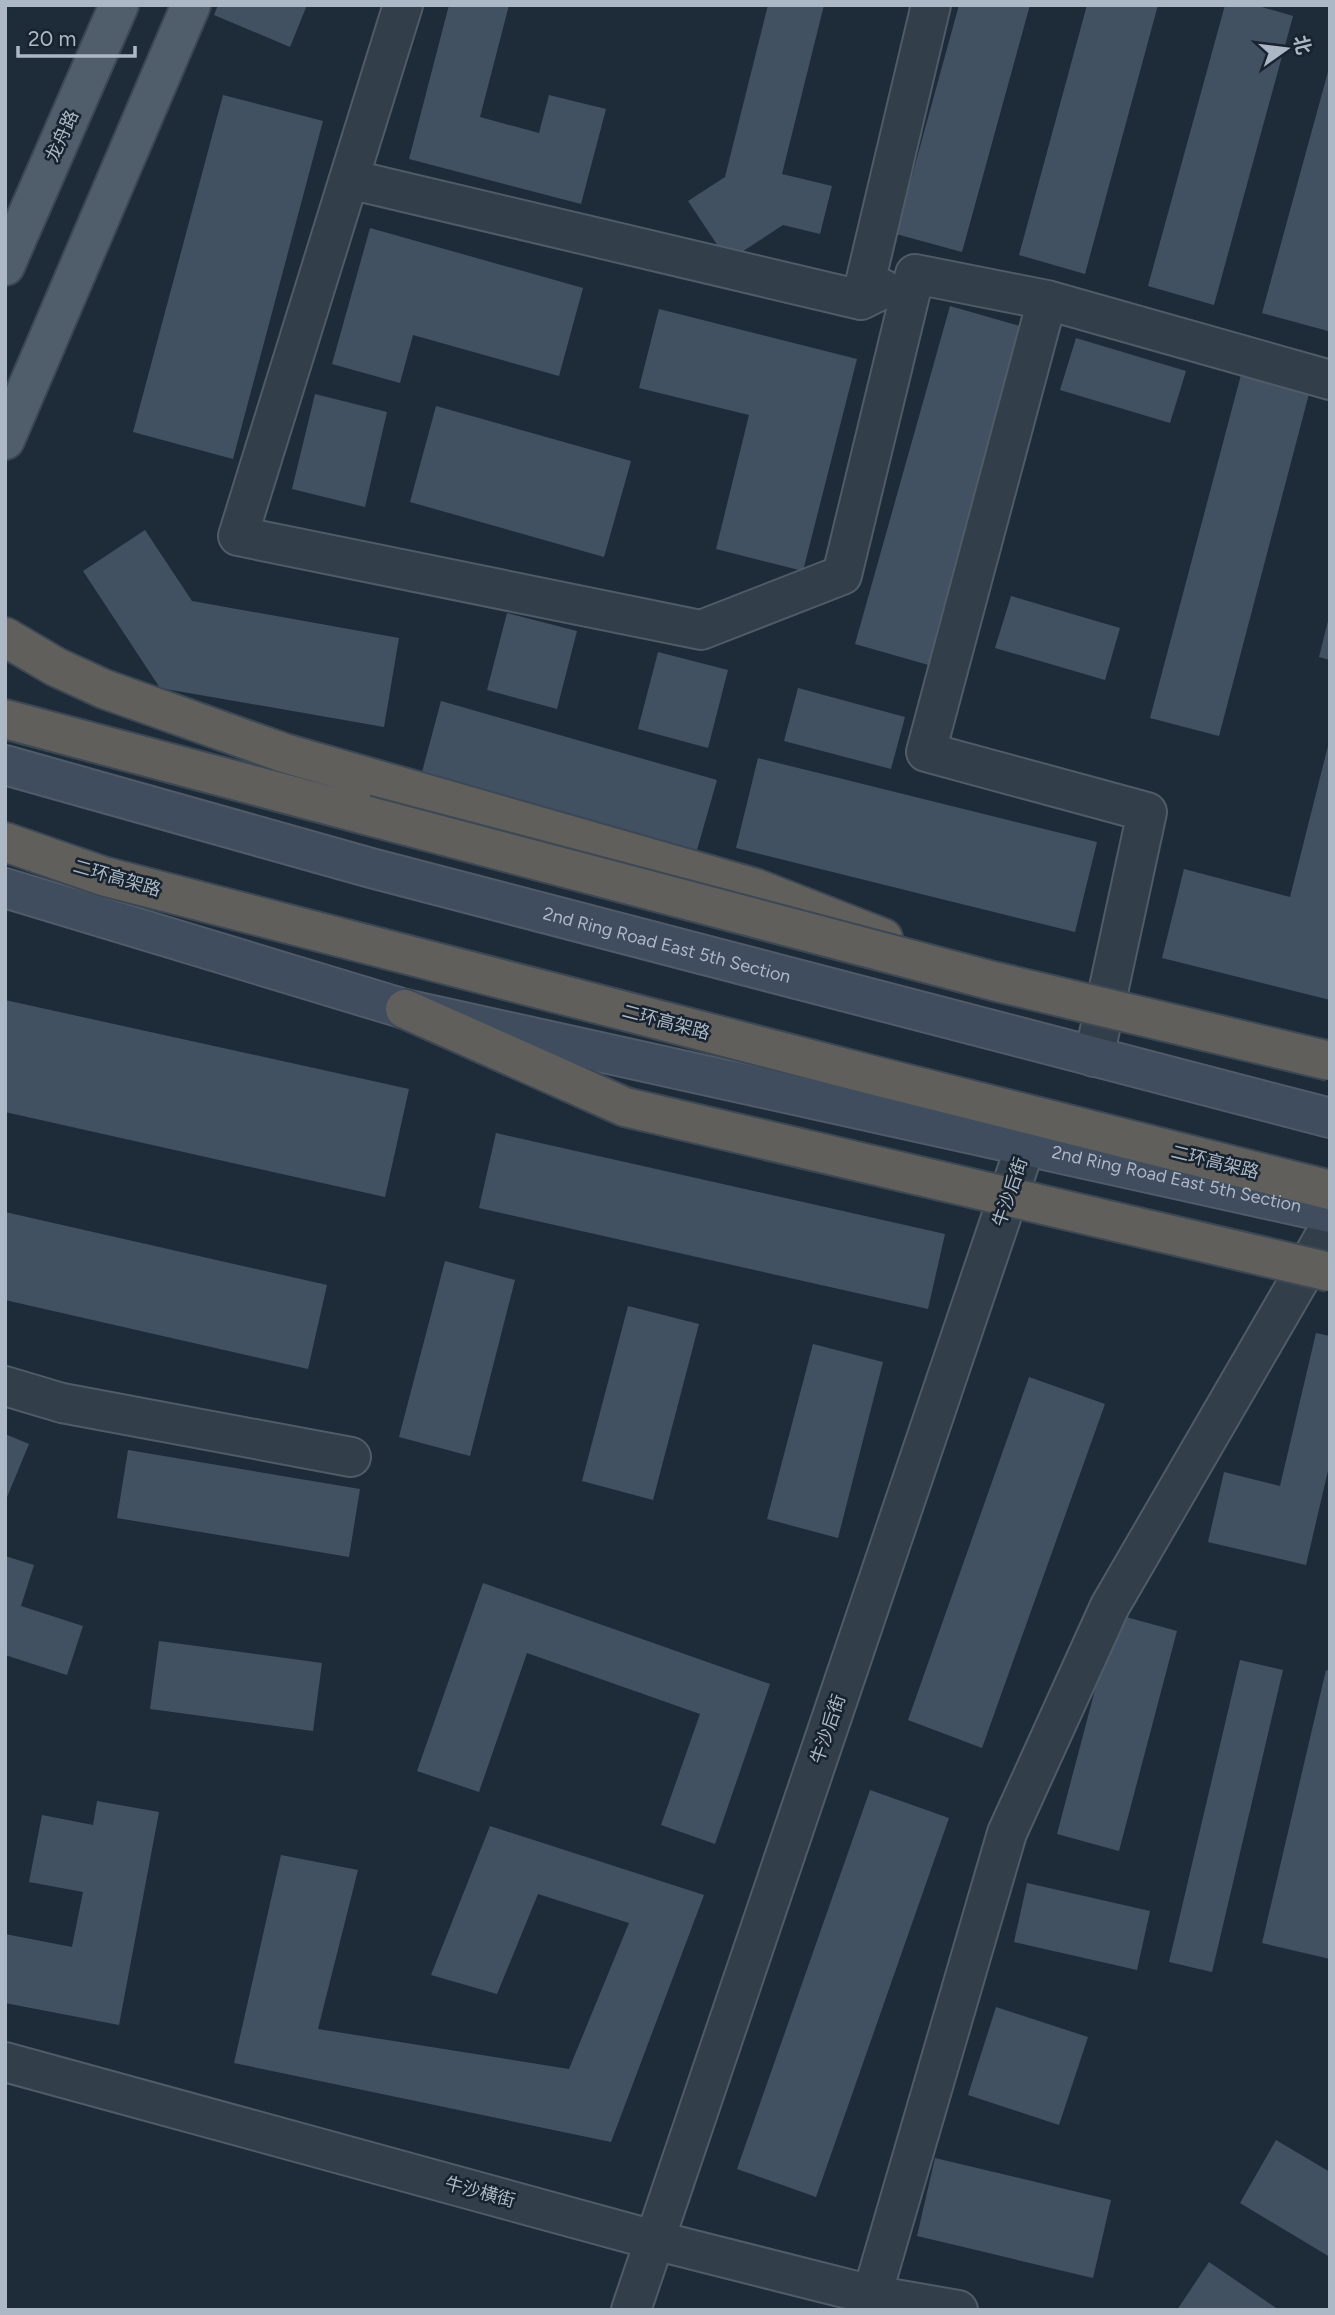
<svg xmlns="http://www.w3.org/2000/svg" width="1335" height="2315" viewBox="0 0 1335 2315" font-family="Figtree,'Noto Sans SC',sans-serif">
<rect width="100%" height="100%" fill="#1e2c3a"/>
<path fill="#425162" d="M218,5h89l-17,42 -76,-32z
M449,5h60l-29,112 59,16 10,-38 57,14 -25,95 -172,-45z
M768,5h56l-42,169 50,12 -12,48 -37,-9 -55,36 -40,-60 37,-24z
M959,5h71l-68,247 -66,-18z
M1087,5h71l-73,269 -66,-19z
M1225,5h30l38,11 -79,289 -66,-19z
M1329,68l1,257 -2,6 -66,-18z
M223,95l100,26 -90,338 -100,-27z
M370,228l213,60 -24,88 -146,-41 -13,48 -68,-19z
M950,306l77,22 -95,338 -77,-22z
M659,309l198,50 -54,212 -87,-22 33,-134 -110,-27z
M1076,338l110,33 -16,52 -110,-33z
M1242,371l68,19 -91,346 -69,-18z
M315,394l72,18 -22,95 -73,-18z
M436,406l195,55 -27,96 -194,-55z
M145,530l47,71 207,37 -15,89 -224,-39 -77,-117z
M1011,596l109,32 -15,52 -110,-32z
M507,613l70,18 -20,78 -70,-19z
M1329,617h1v43l-11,-3z
M658,652l70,18 -20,78 -70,-19z
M798,688l107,29 -14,52 -107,-28z
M441,701l276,79 -20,70 -275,-78z
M1329,742l1,258 -168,-42 22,-89 106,28z
M758,758l339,84 -22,90 -339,-84z
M5,1000l404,89 -24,108 -380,-85z
M496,1133l449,101 -17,75 -449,-101z
M5,1212l322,73 -19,84 -303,-69z
M445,1261l70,19 -45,176 -71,-19z
M628,1306l71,18 -46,176 -71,-19z
M1316,1333l14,3v126l-24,103 -98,-23 16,-70 56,14z
M813,1344l70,18 -45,176 -71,-19z
M1029,1377l76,27 -123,344 -74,-28z
M5,1434l24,10 -24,58z
M128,1450l232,39 -11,68 -232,-39z
M5,1556l29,9 -13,41 62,20 -16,49 -62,-20z
M483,1583l287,101 -55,160 -54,-19 39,-111 -173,-61 -48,139 -62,-21z
M1115,1614l62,17 -58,220 -62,-17z
M159,1641l163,22 -9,68 -163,-22z
M1240,1660l43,10 -71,302 -43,-10z
M1326,1670l4,1v288l-68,-16z
M870,1790l79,28 -133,379 -79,-28z
M97,1801l62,11 -40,213 -114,-22v-69l67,13 11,-55 -54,-10 13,-67 51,10z
M490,1826l214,69 -93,247 -377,-79 47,-208 77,15 -40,159 251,40 60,-146 -91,-29 -41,100 -66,-19z
M1027,1883l123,28 -13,59 -123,-28z
M996,2007l92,30 -29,88 -91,-30z
M1276,2140l54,32v85l-90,-54z
M935,2158l176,42 -18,78 -176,-42z
M1209,2262l70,48h-102z"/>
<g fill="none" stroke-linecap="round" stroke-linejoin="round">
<g stroke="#505b68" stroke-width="42">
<path id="minor" d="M403,5l-165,531 463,94 141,-55 73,-301 132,26
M349,179l512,121
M883,289l-22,11 70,-295
M1094,1057l53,-245 -221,-60 121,-452 283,80
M5,1386l57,17 289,54
M5,2062l649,178 218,55 86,15
M872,2295l135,-462 103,-227 220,-379
M631,2310l394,-1163"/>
</g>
<g stroke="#505b68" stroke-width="42">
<g id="secondary">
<path id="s1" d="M5,765l366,103 959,250"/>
<path id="s2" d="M5,888l400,121 925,204"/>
</g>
</g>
<g stroke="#3c4754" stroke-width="42">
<path id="primary" d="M5,266l114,-261
M5,440l186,-435"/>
</g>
<g stroke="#3d4855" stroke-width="42">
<path id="trunk" d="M5,637l51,30 48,22 180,64 471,135 128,50
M5,719l360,96
M5,842l98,34 773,200 454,114
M405,1009l220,98"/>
</g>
<use href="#minor" stroke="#323e4a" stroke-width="38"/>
<use href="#secondary" stroke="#404d5e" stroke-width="38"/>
<use href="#primary" stroke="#505d6b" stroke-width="38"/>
<use href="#trunk" stroke="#605f5c" stroke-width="38"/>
<g stroke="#3d4855" stroke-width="42" stroke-linecap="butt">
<path id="trunk-bridge" d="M365,815l628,166 337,80
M625,1107l705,165"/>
</g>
<use href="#trunk-bridge" stroke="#605f5c" stroke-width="38"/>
</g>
<g text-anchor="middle" stroke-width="5" stroke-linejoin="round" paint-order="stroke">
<g font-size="18" fill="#adb8c7" stroke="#18232f">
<text transform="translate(62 136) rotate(-66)" y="6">龙舟路</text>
<text transform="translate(117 878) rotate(16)" y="6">二环高架路</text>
<text dy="6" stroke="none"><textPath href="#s1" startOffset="686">2nd Ring Road East 5th Section</textPath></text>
<text transform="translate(666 1022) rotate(15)" y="6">二环高架路</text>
<text transform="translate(1215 1162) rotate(14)" y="6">二环高架路</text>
<text dy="6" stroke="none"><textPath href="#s2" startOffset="1208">2nd Ring Road East 5th Section</textPath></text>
<text transform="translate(1010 1192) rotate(-71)" y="6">牛沙后街</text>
<text transform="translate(828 1729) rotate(-71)" y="6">牛沙后街</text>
<text transform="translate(480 2192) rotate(15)" y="6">牛沙横街</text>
</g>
</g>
<rect width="1335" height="2315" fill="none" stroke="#adb8c7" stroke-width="14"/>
<g transform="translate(1286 49) rotate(76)" stroke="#18232f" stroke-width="5" paint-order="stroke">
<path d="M0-5L12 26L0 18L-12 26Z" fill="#adb8c7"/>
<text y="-10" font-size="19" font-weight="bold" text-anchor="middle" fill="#adb8c7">北</text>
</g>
<path d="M18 46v10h117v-10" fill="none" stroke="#adb8c7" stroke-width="3.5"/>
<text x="28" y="46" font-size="21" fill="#adb8c7" stroke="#18232f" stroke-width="5" paint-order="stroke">20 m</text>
</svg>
